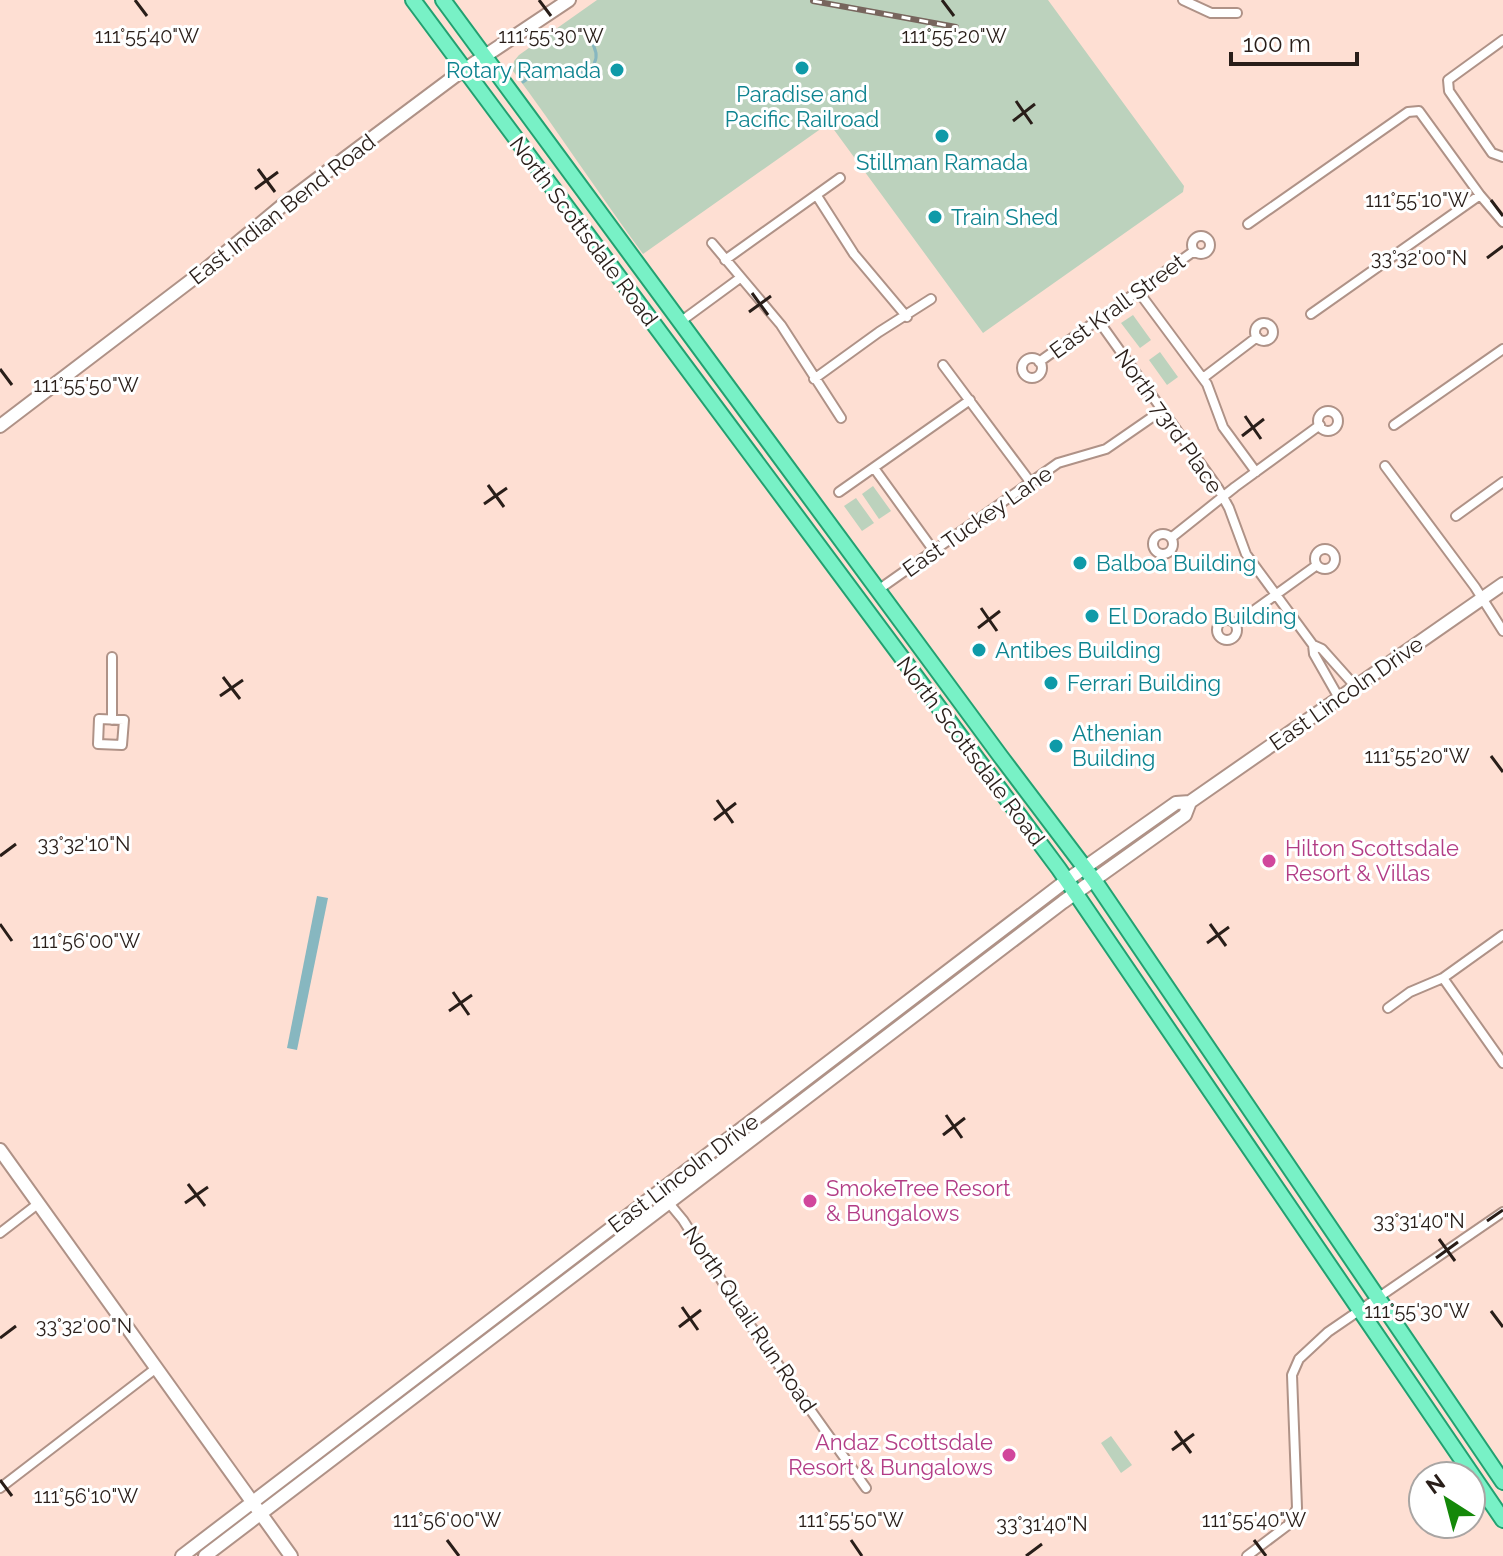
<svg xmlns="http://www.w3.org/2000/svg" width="1503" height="1556" viewBox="0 0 1503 1556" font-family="Raleway,sans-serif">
<rect width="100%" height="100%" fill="#fedfd3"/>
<path fill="#bcd2bd" d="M597,0h451l136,186 -1,6 -200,141 -154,-210 -186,131c-45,-61 -85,-123 -130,-183l1,-10 5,-6z
M1133,315l18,25 -11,8 -19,-25z
M1160,352l18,25 -11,8 -18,-25z
M873,486l18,25 -12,8 -17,-25z
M856,498l18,25 -12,8 -18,-25z
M1111,1436l21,29 -11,8 -20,-30z"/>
<path fill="#87b7c0" d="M317,896l11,2 -31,152 -10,-2z"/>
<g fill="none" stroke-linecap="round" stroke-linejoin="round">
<path stroke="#87b7c0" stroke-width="3" d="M523,82l22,-15c8,2 16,5 25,7 15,2 32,-10 24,-27 -2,-5 -7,-11 -11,-16"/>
<g stroke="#af9287" stroke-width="12">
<path id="street" d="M1183,0l28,13h26
M1503,40l-55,40 1,11 43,62 11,4
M817,196l37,58 53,63
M1248,224l160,-112 11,-1 61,84 23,27
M1192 245a9 9 0 1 1 18 0a9 9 0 1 1-18 0Z
M712,243l69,82 60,93
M725,260l115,-82
M1138,291l69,93 16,43 33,45
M1311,314l169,-119
M1098,320l120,168 11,20 17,46 67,91 9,4 33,37
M680,322l60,-44
M1255 332a9 9 0 1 1 18 0a9 9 0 1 1-18 0Z
M1022 368a10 10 0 1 1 20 0a10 10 0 1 1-20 0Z
M1039,362l155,-111
M943,365l88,118
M1203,378l54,-41
M814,379l65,-47 52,-33
M1318 421a10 10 0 1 1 20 0a10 10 0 1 1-20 0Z
M1394,425l109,-76
M1385,466l90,121 28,44
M874,468l60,83
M839,492l131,-92
M1456,516l47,-34
M1153 544a10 10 0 1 1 20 0a10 10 0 1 1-20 0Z
M1171,538l64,-51 85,-62
M1315 559a10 10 0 1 1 20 0a10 10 0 1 1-20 0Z
M878,590l180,-127 48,-14 55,-38
M1217 630a10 10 0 1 1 20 0a10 10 0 1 1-20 0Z
M1235,624l82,-59
M1313,645l1,9 25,44
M99,719l25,1 -2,25 -24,-1z
M112,720v-63
M1443,978l60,85
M1388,1008l22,-16 33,-14 60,-43
M659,1191l24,29 67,105 116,163
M0,1233l39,-30
M0,1488l155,-119
M1247,1556l41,-31 9,-17 -5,-133 7,-16 29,-27 175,-120"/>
</g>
<g stroke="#af9287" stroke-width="16">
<path id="secondary" d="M0,426l206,-157 77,-64 61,-46 111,-83 114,-76
M0,1150l291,406
M182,1556l885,-676 109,-77 14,-1 313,-218
M205,1556l858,-654 122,-87 5,-13"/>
</g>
<g stroke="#22a171" stroke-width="18">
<path id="primary" d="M413,0l646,869 444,651
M443,0l558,757 93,123 409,602"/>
</g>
<use href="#street" stroke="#fff" stroke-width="8"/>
<use href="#secondary" stroke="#fff" stroke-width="12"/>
<use href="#primary" stroke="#78f1c6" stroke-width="14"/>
<g stroke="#77655d" stroke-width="6">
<path id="rail" d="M813,1l143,26"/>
</g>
<use href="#rail" stroke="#fff" stroke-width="3" stroke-dasharray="9" stroke-linecap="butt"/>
</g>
<path fill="none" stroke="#291e19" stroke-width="3" d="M135,0l12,16M539,0l12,16M942,0l12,16M1016,101l16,23M1013,121l22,-17M258,169l17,23M255,189l23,-17M1491,200l12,16M1487,258l16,-12M752,293l16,22M749,312l22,-16M0,369l12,16M1245,416l16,23M1242,436l22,-17M488,485l16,22M484,504l23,-16M981,608l16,23M978,628l22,-17M223,677l17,22M220,696l23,-16M1491,756l12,16M717,800l16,23M714,820l22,-17M0,856l16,-12M0,924l12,17M1210,924l16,22M1207,943l22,-16M453,992l16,23M449,1011l23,-16M946,1115l16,23M943,1135l22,-17M188,1184l17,22M185,1203l23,-16M1487,1221l16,-11M1439,1239l16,22M1436,1258l22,-16M682,1307l16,23M1491,1311l12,16M679,1327l22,-17M0,1338l16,-12M1175,1431l16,22M1172,1450l22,-16M0,1480l12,16M447,1540l12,16M851,1540l11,16M1254,1540l12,16M1026,1556l16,-12"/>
<g fill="#0f9aa8" stroke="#fff" stroke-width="3">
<circle cx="802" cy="68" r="8"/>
<circle cx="617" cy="70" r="8"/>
<circle cx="942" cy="136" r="8"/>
<circle cx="935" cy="217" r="8"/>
<circle cx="1080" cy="563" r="8"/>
<circle cx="1092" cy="616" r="8"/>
<circle cx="979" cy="650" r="8"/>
<circle cx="1051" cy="683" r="8"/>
<circle cx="1056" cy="746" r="8"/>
</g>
<g fill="#d1479c" stroke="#fff" stroke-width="3">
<circle cx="1269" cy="861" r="8"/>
<circle cx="810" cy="1201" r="8"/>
<circle cx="1009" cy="1455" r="8"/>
</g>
<g text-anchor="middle" stroke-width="6" stroke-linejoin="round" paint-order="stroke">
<g font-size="22" fill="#0d838f" stroke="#fff" text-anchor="start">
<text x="601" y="78" text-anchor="end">Rotary Ramada</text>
<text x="802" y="102" text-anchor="middle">Paradise and<tspan x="802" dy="25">Pacific Railroad</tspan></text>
<text x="942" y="170" text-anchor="middle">Stillman Ramada</text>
<text x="951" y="225">Train Shed</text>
<text x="1096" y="571">Balboa Building</text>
<text x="1108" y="624">El Dorado Building</text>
<text x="995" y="658">Antibes Building</text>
<text x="1067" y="691">Ferrari Building</text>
<text x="1072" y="741">Athenian<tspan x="1072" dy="25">Building</tspan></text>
</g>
<g font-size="22" fill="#291e19" stroke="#fff">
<text transform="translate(282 209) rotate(-38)" y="8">East Indian Bend Road</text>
<text transform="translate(584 231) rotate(53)" y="8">North Scottsdale Road</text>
<text transform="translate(1117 306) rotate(-36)" y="8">East Krall Street</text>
<text transform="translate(1169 421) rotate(55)" y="8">North 73rd Place</text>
<text transform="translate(977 521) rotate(-35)" y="8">East Tuckey Lane</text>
<text transform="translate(1346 693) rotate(-35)" y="8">East Lincoln Drive</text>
<text transform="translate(971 751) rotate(53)" y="8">North Scottsdale Road</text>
<text transform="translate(683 1173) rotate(-37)" y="8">East Lincoln Drive</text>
<text transform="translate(750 1319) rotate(56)" y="8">North Quail Run Road</text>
</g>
<g font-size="22" fill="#b23c85" stroke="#fff" text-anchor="start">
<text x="1285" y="856">Hilton Scottsdale<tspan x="1285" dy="25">Resort &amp; Villas</tspan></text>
<text x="826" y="1196">SmokeTree Resort<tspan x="826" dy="25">&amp; Bungalows</tspan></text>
<text x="993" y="1450" text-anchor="end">Andaz Scottsdale<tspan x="993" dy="25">Resort &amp; Bungalows</tspan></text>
</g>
</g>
<g font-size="20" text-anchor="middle" fill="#291e19" stroke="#fff" stroke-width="6" stroke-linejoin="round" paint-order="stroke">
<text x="147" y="43">111°55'40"W</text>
<text x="551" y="43">111°55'30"W</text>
<text x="954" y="43">111°55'20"W</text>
<text x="1417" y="207">111°55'10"W</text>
<text x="1419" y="265">33°32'00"N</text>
<text x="86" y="392">111°55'50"W</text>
<text x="1417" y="763">111°55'20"W</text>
<text x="84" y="851">33°32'10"N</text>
<text x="86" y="948">111°56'00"W</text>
<text x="1419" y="1228">33°31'40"N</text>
<text x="1417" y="1318">111°55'30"W</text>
<text x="84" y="1333">33°32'00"N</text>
<text x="86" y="1503">111°56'10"W</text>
<text x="447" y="1527">111°56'00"W</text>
<text x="851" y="1527">111°55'50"W</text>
<text x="1254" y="1527">111°55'40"W</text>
<text x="1042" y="1531">33°31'40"N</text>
</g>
<g transform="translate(1447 1500) rotate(324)"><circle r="38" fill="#ffffff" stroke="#a9a5a3" stroke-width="2"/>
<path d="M0-6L14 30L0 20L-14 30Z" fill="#148809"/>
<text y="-12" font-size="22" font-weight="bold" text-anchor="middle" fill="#291e19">N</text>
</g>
<path d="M1231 52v12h126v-12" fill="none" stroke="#291e19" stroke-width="4"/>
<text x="1243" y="52" font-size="24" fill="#291e19" stroke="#ffffff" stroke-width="6" paint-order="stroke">100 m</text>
</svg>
